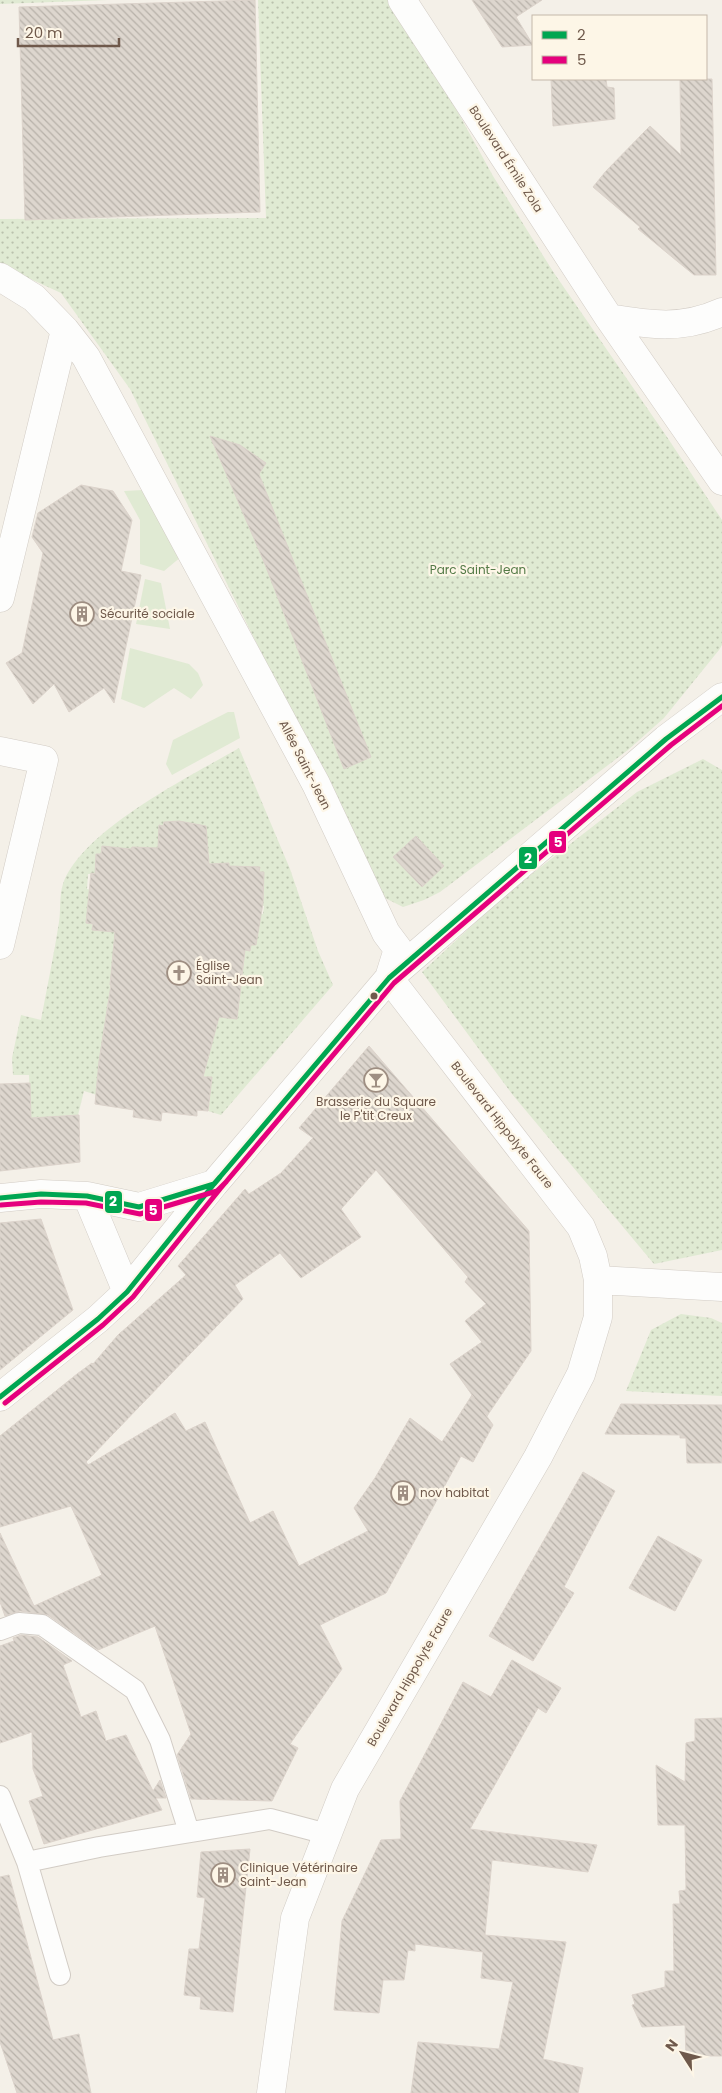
<svg xmlns="http://www.w3.org/2000/svg" width="722" height="2093" viewBox="0 0 722 2093" font-family="Poppins,sans-serif">
<defs>
<pattern id="park-dots" width="8" height="8" patternUnits="userSpaceOnUse" patternTransform="scale(1.25)"><rect width="8" height="8" fill="#e0ead3"/><path d="M2 2h.1M6 6h.1" fill="none" stroke="#bac1ad" stroke-width="1.8" stroke-linecap="round"/></pattern>
<pattern id="building-back-hatch" width="6" height="6" patternUnits="userSpaceOnUse" patternTransform="scale(1.25)"><rect width="6" height="6" fill="#ddd6ce"/><path d="M-1 5l2 2M0 0l6 6M5-1l2 2" fill="none" stroke="#b7b1a9"/></pattern>
</defs>
<rect width="100%" height="100%" fill="#f4f0e8"/>
<path fill="#e0ead3" d="M143,490l39,66 -18,15 -24,-7v-44l-16,-29z
M145,579l16,4 9,46 -34,-5z
M130,648l59,16 9,9 5,12 -12,14 -17,-11 -30,20 -23,-9z
M228,712h6l6,26 -68,37 -6,-11 7,-24z"/>
<path fill="url(#park-dots)" d="M0,0h108l-108,4z
M258,0h131l45,69 59,107 61,97 113,164 55,83v125l-3,5 -55,68 -36,32 -188,142 -16,8 -21,7 -20,-10 -253,-508 -69,-96 -61,-28v-46l266,-1z
M239,748l51,121 28,82 15,34 -112,130 -13,-4 4,-34h-10l12,-61 23,3 8,-69 6,-5h5l1,-5 -6,-1 3,-26 9,1 1,-8 -9,-1 9,-32 -5,-1 1,-4 -61,-2 -31,-39v-5h-4l-1,4 -3,-1 -1,36 -23,-14h-4l-2,11 -28,-12 -1,8h-5l3,20h-11l-1,15 4,1 3,28h-8v5l36,4 -12,58 5,1 -7,15 -11,94 -13,-4 -6,24 -47,3 -2,-43h-16l-1,-17 9,-43 20,5c6,-33 13,-65 18,-98 2,-12 0,-26 4,-38 19,-54 126,-107 176,-136z
M703,759l19,11v480l-68,14 -142,-170 -90,-122 84,-78 131,-102z
M681,1314l30,4 11,5v73l-96,-5 25,-61z"/>
<path fill="url(#building-back-hatch)" stroke="#dcd3cb" d="M255,0l5,212 -235,8 -6,-213z
M472,0h70l-26,17 17,28 -31,2z
M551,79h55l1,8 7,1 1,31 -62,7z
M680,79h32l4,196h-22l-56,-46 2,-2 -47,-40 13,-16 44,-45 31,29z
M210,436l30,9 26,18 -7,11 112,283 -27,12 -80,-207z
M81,485l32,6 19,29 -11,51 20,4 -27,128 -10,-15 -35,24 -15,-28 -21,20 -27,-41 16,-10 21,-100 -11,-16 6,-24z
M179,821l27,5 3,38 20,-1v3l31,1 -1,5h5l-1,31 -7,42h-5l-1,6 -5,-1 -8,69 -18,-2 -16,60h9l-4,34 -11,-1v6l-35,-4 -1,9 -28,-4 1,-7 -39,-6 4,-43 12,-76h-1l5,-53 -23,-2 1,-6 -7,-1 5,-50 4,1 1,-20h5l1,-8 29,3 1,-2 26,1 1,-23 4,1 1,-4z
M416,836l28,30 -22,21 -29,-30z
M369,1046l160,185 2,120 -44,65 -37,-52 32,-22 -17,-21 21,-17 -21,-22 3,-5 -92,-107 -35,39 20,28 -60,41 -21,-25 -45,32 8,14 -157,163 2,3 87,-52 11,18 19,-9 45,101 23,-12 26,55 69,-35 -14,-23 21,-30 35,-60 32,24 30,-47 21,30 -20,37 -12,-6 -75,137 -66,32 22,44 -52,75 8,4 -26,53 -81,-2 -14,-44 14,-21 -36,-108 -57,24 -50,-35 -28,-4 -15,5 -5,-14v-69l34,73 68,-31 -31,-69 -71,21v-91l77,-62 15,-11 1,1 25,-29 68,-60 -8,-9 67,-77 4,5 32,-21 32,-35 -14,-10z
M30,1083l1,35 48,-3 1,47 -80,9v-87z
M41,1219l32,91 -73,60v-147z
M621,1404l101,1v58h-35l-1,-25h-6v-3l-75,-1z
M583,1472l32,19 -51,96 10,6 -41,68 -44,-25z
M658,1536l44,24 -27,51 -46,-23z
M21,1635l17,2 34,24 -9,4 18,52 15,-6 10,30 20,-6 27,56 7,-11 6,18h-10l6,12 -118,34 -15,-43 14,-5 -10,-27 -1,-37 -32,11v-97l14,-5 -1,-3z
M512,1660l49,28 -15,25 -8,-5 -68,121 127,16 -9,27 -96,-12 -7,75 81,7 -23,117 40,9 -5,25h-167l7,-51 81,7 14,-67 -32,-4 2,-26 -68,-8v7l-7,-1 -4,30h-21l-4,33 -45,-3 8,-89 39,-81 20,-1 -1,-38 63,-119 28,15z
M722,1718v338h-36l-1,-31 -43,2 -10,-22 3,-1 -3,-9 33,-8v-16h9l-1,-67h7l-1,-13 7,-1 -1,-65h-27l-2,-60 29,17 1,-39 9,-2v-22z
M250,1849l-17,163 -33,-3 1,-12 -17,-2 5,-46h10l6,-51 -8,-1 4,-45z
M9,1875l44,165 26,-6 12,59h-74l-17,-51v-165z"/>
<g fill="none" stroke-linecap="round" stroke-linejoin="round">
<g stroke="#d2ccc5" stroke-width="22">
<path id="lane" d="M0,1630l19,-7 23,2 93,65 25,50 29,92
M0,1796l27,66 72,-15 171,-28 57,15
M27,1862l33,113"/>
</g>
<g stroke="#d2ccc5" stroke-width="29">
<path id="street" d="M402,0l207,318 113,163
M0,277l34,21 31,32 21,27 230,427 70,149 12,16 -9,29
M609,318c42,7 73,12 113,-6
M0,598l65,-268
M0,751l44,9 -44,185
M389,978l192,249 12,29 5,24 124,7
M87,1196l40,96
M0,1198l41,-4 46,2 52,11 75,-23
M0,1397l98,-78 29,-27 87,-108 175,-206 277,-239 56,-42
M271,2093l24,-175 50,-129 193,-332 43,-83 17,-57v-37"/>
</g>
<use href="#lane" stroke="#fdfdfc" stroke-width="20"/>
<use href="#street" stroke="#fdfdfc" stroke-width="28"/>
<g stroke="#fdf6e7" stroke-width="9">
<path id="bus-1" d="M0,1198l41,-4 46,2 52,11 75,-23 6,-7
M0,1397l98,-78 29,-27 87,-108 175,-206 277,-239 56,-42"/>
</g>
<g stroke="#fdf6e7" stroke-width="9">
<path id="bus-2" d="M1,1205l40,-3 45,1 54,11 77,-23 9,-9
M5,1403l98,-78 30,-28 87,-108 174,-206 277,-238 51,-39"/>
</g>
<use href="#bus-1" stroke="#00a651" stroke-width="5"/>
<use href="#bus-2" stroke="#e5007d" stroke-width="5"/>
</g>
<defs>
<g id="building-ring" transform="scale(1.25)"><circle r="9.5" fill="#fdf6e7" stroke="#9e8e82" stroke-width="1.5"/><path d="M-4-6H4V6H1V3H-1V6H-4ZM-2.5-4.3h1.7v1.8h-1.7ZM.8-4.3h1.7v1.8H.8ZM-2.5-1h1.7V.8h-1.7ZM.8-1h1.7V.8H.8Z" fill="#9e8e82"/></g>
<g id="church-ring" transform="scale(1.25)"><circle r="9.5" fill="#fdf6e7" stroke="#9e8e82" stroke-width="1.5"/><path d="M-1.2-6h2.4v3.5h3.3v2.4h-3.3V6h-2.4V-.1h-3.3v-2.4h3.3Z" fill="#9e8e82"/></g>
<g id="bar-ring" transform="scale(1.25)"><circle r="9.5" fill="#fdf6e7" stroke="#9e8e82" stroke-width="1.5"/><path d="M-6-5H6L.8 .8V4.5H3.5V6h-7V4.5H-.8V.8Z" fill="#9e8e82"/></g>
</defs>
<g fill-rule="evenodd">
<use href="#building-ring" x="82" y="614"/>
<use href="#church-ring" x="179" y="973"/>
<use href="#bar-ring" x="376" y="1080"/>
<use href="#building-ring" x="403" y="1493"/>
<use href="#building-ring" x="223" y="1875"/>
</g>
<circle fill="#6f594b" stroke="#fdf6e7" stroke-width="2" cx="374" cy="996" r="4.5"/>
<g text-anchor="middle" stroke-width="4.5" stroke-linejoin="round" paint-order="stroke">
<g font-size="12" fill="#6f594b" stroke="#fdf6e7">
<text transform="translate(506 159) rotate(57)" y="4">Boulevard Émile Zola</text>
<text transform="translate(305 765) rotate(63)" y="4">Allée Saint-Jean</text>
<text transform="translate(502 1125) rotate(52)" y="4">Boulevard Hippolyte Faure</text>
<text transform="translate(410 1677) rotate(-60)" y="4">Boulevard Hippolyte Faure</text>
</g>
<g font-size="12" fill="#547a46" stroke="#fdf6e7">
<text x="478" y="574">Parc Saint-Jean</text>
</g>
<g font-size="12" fill="#6f594b" stroke="#fdf6e7" text-anchor="start">
<text x="100" y="618">Sécurité sociale</text>
<text x="196" y="970">Église<tspan x="196" dy="14">Saint-Jean</tspan></text>
<text x="376" y="1106" text-anchor="middle">Brasserie du Square<tspan x="376" dy="14">le P'tit Creux</tspan></text>
<text x="420" y="1497">nov habitat</text>
<text x="240" y="1872">Clinique Vétérinaire<tspan x="240" dy="14">Saint-Jean</tspan></text>
</g>
</g>
<g stroke="#fdf6e7" stroke-width="2">
<rect x="548" y="830" width="19" height="24" rx="5" fill="#e5007d"/>
<rect x="518" y="846" width="20" height="24" rx="5" fill="#00a651"/>
<rect x="104" y="1190" width="19" height="24" rx="5" fill="#00a651"/>
<rect x="144" y="1198" width="19" height="24" rx="5" fill="#e5007d"/>
</g>
<g font-size="14" text-anchor="middle" font-weight="bold" fill="#fff">
<text x="558" y="847">5</text>
<text x="528" y="863">2</text>
<text x="113" y="1206">2</text>
<text x="153" y="1215">5</text>
</g>
<rect x="532" y="15" width="175" height="65" fill="#fdf6e7" stroke="#c4b7a9"/>
<rect x="542" y="31" width="25" height="8" fill="#00a651" stroke="#c4b7a9"/>
<text x="577" y="40" font-size="15" fill="#6f594b">2</text>
<rect x="542" y="56" width="25" height="8" fill="#e5007d" stroke="#c4b7a9"/>
<text x="577" y="65" font-size="15" fill="#6f594b">5</text>
<g transform="translate(682 2053) rotate(306)" stroke="#fdf6e7" stroke-width="4" paint-order="stroke">
<path d="M0-4L9 19L0 12L-9 19Z" fill="#6f594b"/>
<text y="-8" font-size="14" font-weight="bold" text-anchor="middle" fill="#6f594b">N</text>
</g>
<path d="M18 38v8h101v-8" fill="none" stroke="#6f594b" stroke-width="2.5"/>
<text x="25" y="38" font-size="15" fill="#6f594b" stroke="#fdf6e7" stroke-width="4" paint-order="stroke">20 m</text>
</svg>
